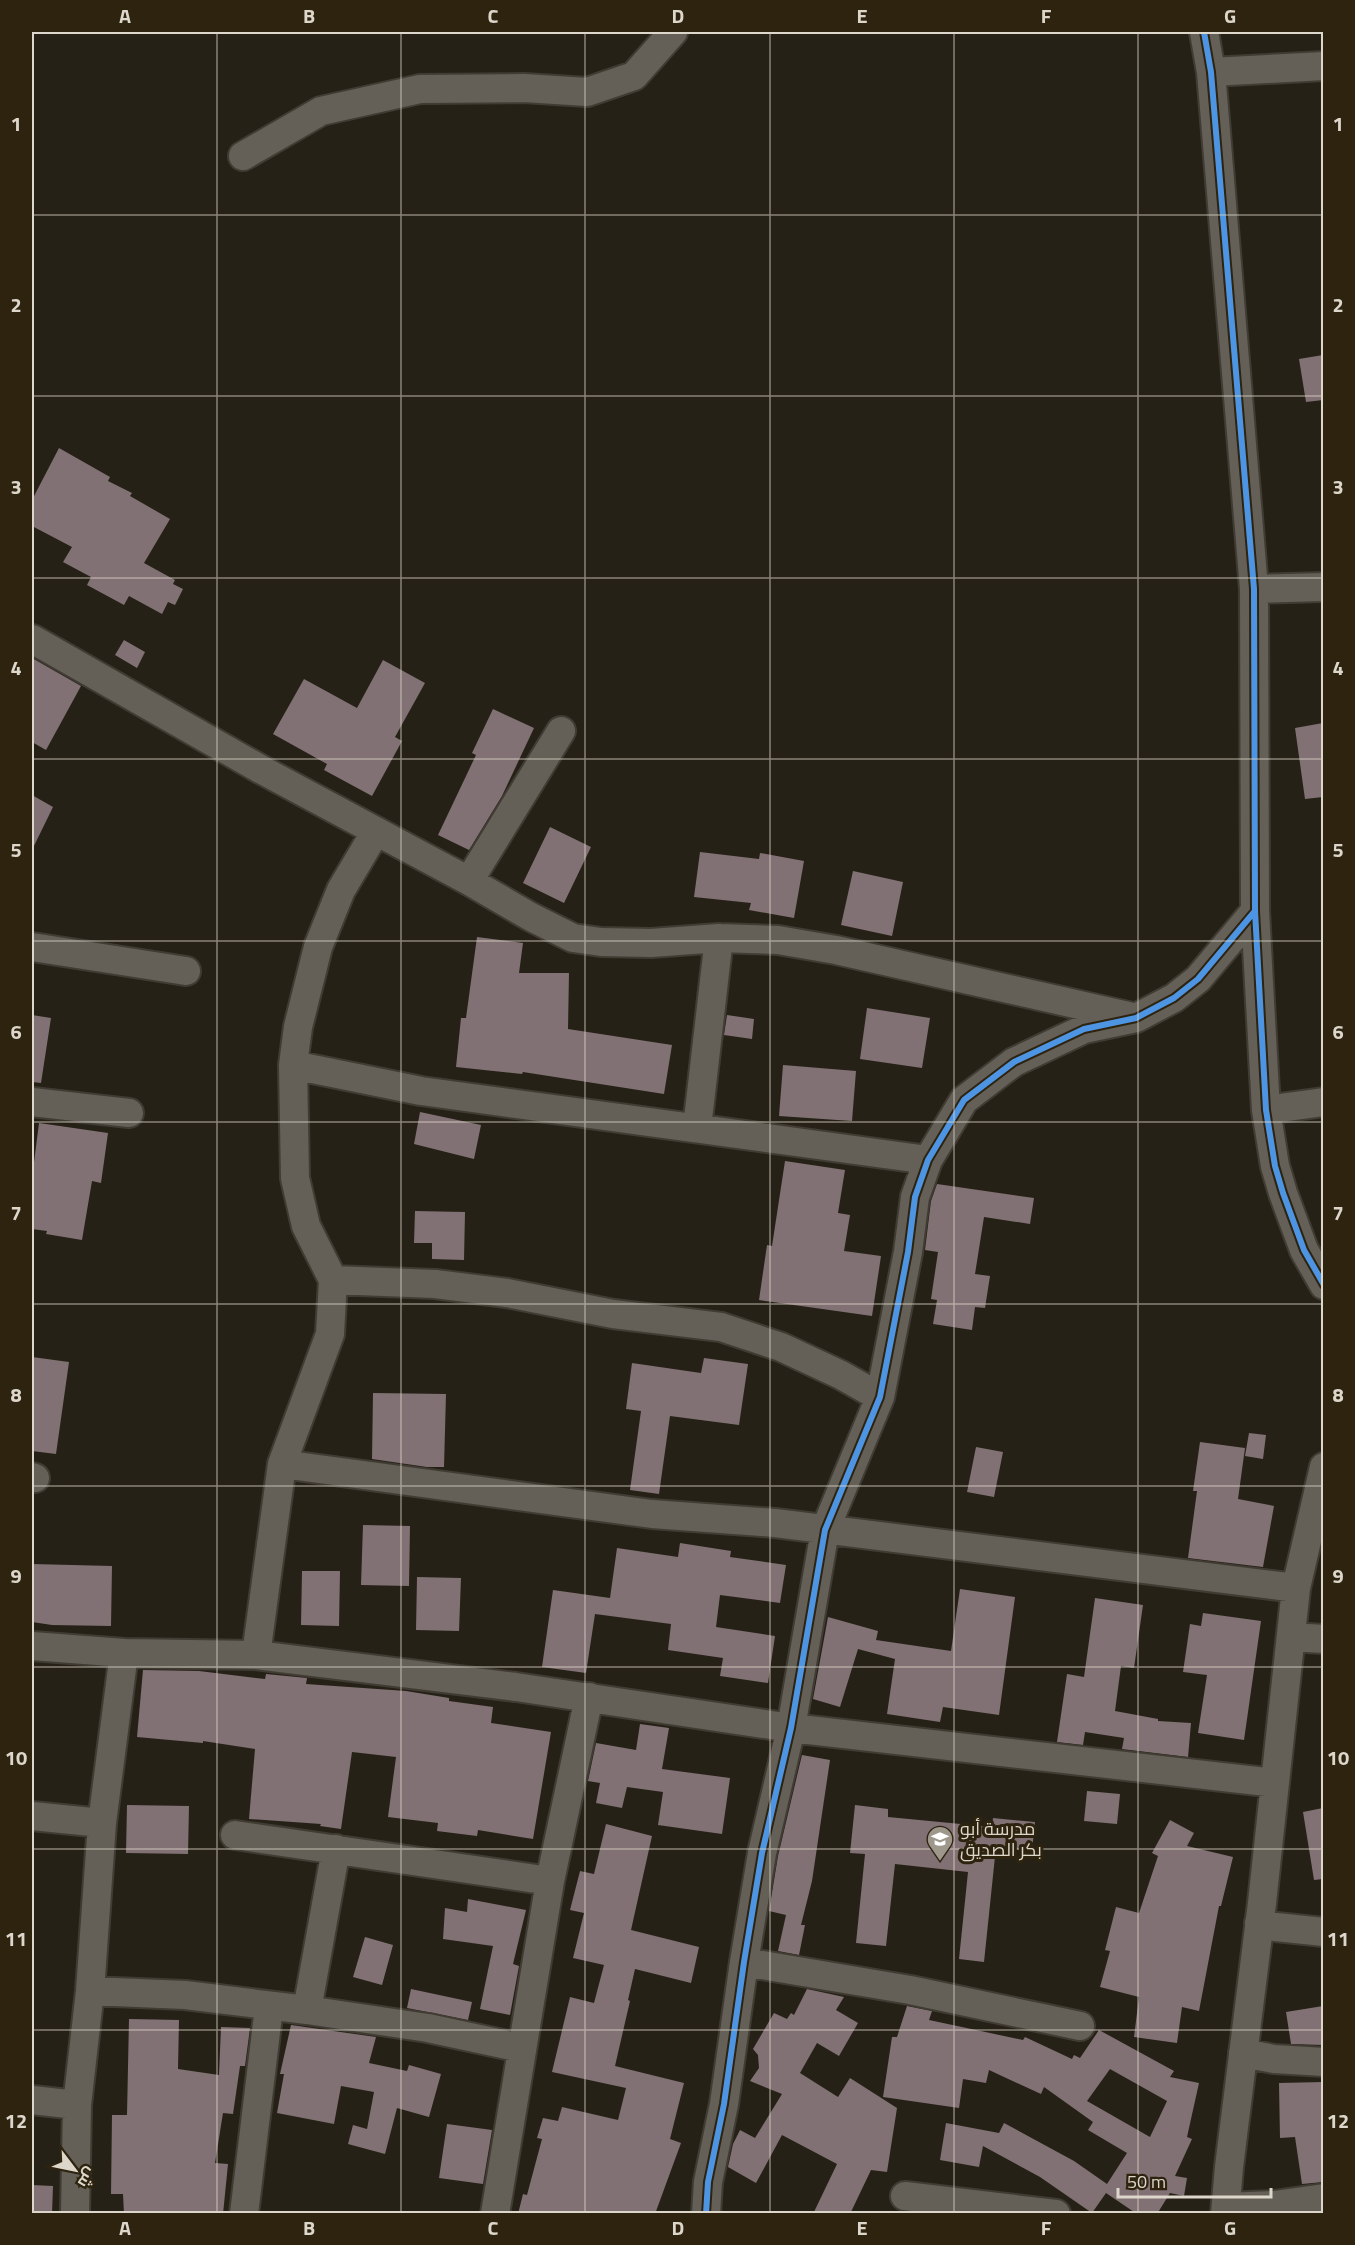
<svg xmlns="http://www.w3.org/2000/svg" width="1355" height="2245" viewBox="0 0 1355 2245" font-family="'Titillium Web',Cairo,sans-serif">
<rect width="100%" height="100%" fill="#262116"/>
<path fill="#817174" fill-rule="evenodd" d="M1323,355v45l-17,2 -7,-43z
M59,448l51,29 -2,4 24,12 -2,3 40,23 -26,44 31,17 -2,4 10,5 -8,16 -7,-3 -6,12 -33,-18 -5,9 -37,-20 4,-8 -28,-15 9,-15 -40,-21v-26z
M124,640l21,12 -8,16 -22,-13z
M32,658l49,28 -35,64 -14,-8z
M383,660l42,23 -30,54 7,4 -30,55 -48,-26 3,-6 -54,-30 31,-55 53,29z
M493,709l41,19 -32,68 -33,54 -31,-15 38,-80 -4,-2z
M1323,723v74l-18,2 -10,-71z
M32,795l21,12 -21,43z
M550,827l41,20 -27,56 -41,-20z
M700,852l59,7 1,-6 44,8 -10,57 -45,-8 2,-7 -57,-6z
M853,871l50,11 -11,54 -51,-11z
M477,937l46,6 -4,30h50l-1,56 104,16 -8,49 -141,-22 -1,2 -66,-7 5,-49h5z
M867,1008l63,10 -8,50 -62,-9z
M32,1015l19,3 -10,65 -9,-1z
M727,1015l27,4 -2,20 -28,-4z
M783,1065l73,6 -4,50 -73,-5z
M420,1112l61,13 -7,34 -60,-15z
M39,1123l69,10 -7,50 -9,-2 -10,59 -36,-6 1,-3 -15,-2v-51z
M785,1161l60,9 -7,43 12,2 -6,36 37,5 -9,60 -113,-16 8,-55 5,1z
M937,1184l97,14 -4,26 -46,-7 -9,57 15,2 -5,32 -10,-1 -3,23 -39,-6 4,-24 -6,-1 7,-47 -13,-2 6,-49z
M415,1211l50,1 -1,48 -32,-1v-16h-18z
M32,1357l37,5 -13,92 -24,-3z
M704,1358l44,6 -9,61 -69,-9 -11,78 -29,-4 11,-79 -15,-2 6,-46 69,10z
M373,1393l73,1 -2,73h-17l-55,-8z
M1249,1433l17,2 -3,24 -18,-3z
M1200,1442l45,6 -7,51 36,7 -11,61 -75,-9 9,-67h-4z
M976,1447l27,5 -9,45 -27,-5z
M363,1525l47,1 -1,60 -48,-1z
M680,1543l51,8 -1,6 56,8 -6,38 -60,-8 -4,32 59,9 -7,47 -48,-7 3,-18 -55,-8 3,-26 -76,-10 -9,59 -44,-6 11,-77 57,8 7,-50 61,9z
M32,1564l80,2 -1,60 -59,-1 -20,-3z
M302,1571h38l-1,55 -38,-1z
M417,1577l44,1 -2,53 -43,-1z
M960,1589l55,8 -16,118 -56,-8 -3,15 -53,-8 8,-55 -37,-10 -18,58 -27,-8 15,-82 50,14 -2,9 75,11z
M1095,1598l48,7 -9,63 -13,-2 -6,45 43,8v2l33,2 -3,34 -66,-8 2,-11 -39,-6 -2,13 -26,-3 10,-68 17,3z
M1203,1613l58,8 -17,119 -46,-7 9,-58 -24,-3 7,-48 11,2z
M143,1670l56,1 66,8 1,-5 41,4 -1,6 100,7 43,7v3l44,6 -2,16 60,9 -18,107 -55,-9 -1,6 -40,-5 1,-8 -50,-6 8,-60 -44,-5 -11,77 -21,-3 1,-2 -72,-5 6,-70 -52,-8v2l-66,-6z
M640,1724l29,4 -7,41 68,9 -8,56 -64,-9 5,-33 -36,-5 -5,21 -26,-5 4,-20 -12,-2 8,-38 40,7z
M802,1755l28,5 -18,121 -11,44h4l-6,30 -21,-4 8,-36 -17,-4 9,-55z
M1087,1791l33,3 -3,30 -33,-3z
M127,1805l62,1 -1,48 -62,-1z
M855,1805l33,4v8l104,10 1,-9 42,4 -3,29 -36,-4 -12,115 -25,-3 9,-87 -73,-8 -9,82 -30,-3 9,-89 -15,-1z
M1323,1808v71l-9,1 -11,-68z
M1170,1820l24,13 -7,13 46,11 -12,49h-2l-20,105 -17,-4 -5,36 -43,-6 5,-40 -39,-10 10,-36 -5,-1 11,-43 23,6 19,-57 -6,-3z
M606,1824l46,12 -21,94 68,17 -8,36 -56,-14 -7,31 2,1 -15,65 69,17 -14,56 11,4 -26,71h-137l5,-20 4,1 15,-56 -5,-1 6,-20 15,3 4,-14 56,13 8,-32 -74,-16 18,-75 24,6 10,-38 -31,-7 11,-45 -14,-3 10,-39 14,3z
M468,1899l58,11 -13,54 6,2 -9,49 -30,-6 13,-63 -50,-7 2,-31 22,4z
M365,1937l28,8 -11,40 -29,-8z
M411,1989l61,13 -4,18 -61,-12z
M807,1989l37,8 -8,13 22,13 -19,33 -22,-13 -17,30 38,24 12,-19 47,30 -10,64 -16,-2 -21,44h-37l24,-50 -55,-29 -26,48 -28,-16 5,-23 7,-14 15,8 27,-44 -32,-13 9,-13 -1,-13 -5,-6 21,-36 13,6 4,-6 3,2z
M907,2006l25,5 -3,9 94,20 2,-3 47,22 2,-4 6,3 19,-28 75,41 -4,6 29,6 -12,54 5,2 -17,37 12,2 -3,18 -14,-3 -13,21h-20l-31,-21 -14,20 -52,-36 -57,-31 -4,21 -39,-7 6,-37 53,10 5,-10 70,38 33,23 20,-31 -39,-23 5,-8 -49,-35 -3,7 -52,-24 -3,13 -23,-4 -4,29 -76,-11 9,-60h5zM1110,2069l57,32 -17,36 -63,-36z
M1323,2006v39l-32,-1 -5,-32z
M129,2019l50,1 -1,49 41,6 2,-48 29,1 -5,38h-5l-7,48 -10,-1 -8,50 13,1 -5,50h-99l-1,-20h-12l1,-79h15z
M291,2025l85,12 -7,26 38,8 2,-6 32,9 -12,43 -32,-9 -12,46 -37,-10 5,-19 14,4 7,-37 -33,-6 -7,38 -57,-11 7,-39h-4z
M1323,2082v100l-21,2 -7,-47 -15,1 -1,-55z
M447,2124l45,6 -9,54 -44,-6z
M32,2185l21,1 -1,28h-20z"/>
<g fill="none" stroke-linecap="round" stroke-linejoin="round">
<g stroke="#403c34" stroke-width="32">
<path id="minor" d="M1204,32l7,40 43,517 1,322 11,199 9,56 8,27 21,57 20,35
M1211,72l113,-6
M243,156l78,-45 99,-22 104,-1 63,4 47,-16 39,-44
M1254,589l70,-2
M32,639l230,131 207,111 62,36 42,21 28,4 50,1 68,-5 59,2 58,10 292,66
M469,881l92,-150
M32,947l154,24
M293,1065l128,26 507,69
M32,1102l97,11
M1266,1110l58,-8
M697,1128l22,-190
M333,1280l102,4 72,9 106,21 108,13 60,20 60,28 39,22
M282,1464l370,50 123,9 521,65
M32,1477l3,1
M1291,1637l33,2
M32,1646l92,7 132,2 260,32 275,41 484,55
M256,1655l26,-191 48,-130 3,-54 -27,-54 -11,-48 -2,-113 5,-38 20,-80 23,-57 35,-59
M32,1816l70,7
M235,1835l315,46
M1259,1923l17,4 48,5
M744,1962l166,28 170,36
M90,1991l95,4 122,15 121,18 93,20
M307,2010l29,-161
M1243,2053l31,6 50,3
M32,2100l45,5
M905,2196l151,18
M1226,2207l48,-2 50,-7
M75,2214l2,-109 13,-114 12,-168 22,-170
M244,2214l25,-207
M495,2214l55,-333 39,-184
M706,2214l2,-32 16,-78 20,-142 18,-109 29,-125 34,-198 55,-133 28,-145 7,-55 13,-37 36,-60 50,-38 70,-33 52,-11 38,-20 24,-19 57,-68
M1225,2214l4,-47 33,-264 34,-315 28,-121"/>
</g>
<use href="#minor" stroke="#646058" stroke-width="28"/>
<g stroke="#2d230f" stroke-width="10">
<path id="cycleway" d="M1204,32l7,40 43,517 1,322 11,199 9,56 8,27 21,57 20,35
M706,2214l2,-32 16,-78 20,-142 18,-109 29,-125 34,-198 55,-133 28,-145 7,-55 13,-37 36,-60 50,-38 70,-33 52,-11 38,-20 24,-19 57,-68"/>
</g>
<use href="#cycleway" stroke="#4d94e3" stroke-width="6"/>
</g>
<path fill="none" stroke="#ddd7cb" stroke-width="1.5" stroke-opacity="0.55" d="M217,32v2182M401,32v2182M585,32v2182M770,32v2182M954,32v2182M1138,32v2182M32,215h1292M32,396h1292M32,578h1292M32,759h1292M32,941h1292M32,1122h1292M32,1304h1292M32,1486h1292M32,1667h1292M32,1849h1292M32,2030h1292"/>
<defs>
<g id="school-pin" transform="scale(1.35)"><path d="M0 17L-7.5 6A9.5 9.5 0 1 1 7.5 6Z" fill="#9d978c" stroke="#2d230f"/><path d="M0-5L7-2L0 1L-7-2ZM-4 1L0 2.5L4 1V4Q0 6-4 4Z" fill="#fff"/></g>
</defs>
<g fill-rule="evenodd">
<use href="#school-pin" x="940" y="1839"/>
</g>
<g text-anchor="middle" stroke-width="6" stroke-linejoin="round" paint-order="stroke">
<g font-size="18" fill="#ddd7cb" stroke="#2d230f" text-anchor="start">
<text x="960" y="1835">مدرسة أبو<tspan x="960" dy="21">بكر الصديق</tspan></text>
</g>
</g>
<rect width="1355" height="2245" fill="none" stroke="#2d230f" stroke-width="66"/>
<g transform="translate(75 2170) rotate(122)" stroke="#2d230f" stroke-width="4.5" paint-order="stroke">
<path d="M0-4.5L10 22L0 15L-10 22Z" fill="#ddd7cb"/>
<text y="-9" font-size="16" font-weight="bold" text-anchor="middle" fill="#ddd7cb">ش</text>
</g>
<path d="M1118 2188v9h153v-9" fill="none" stroke="#ddd7cb" stroke-width="3"/>
<text x="1127" y="2188" font-size="18" fill="#ddd7cb" stroke="#2d230f" stroke-width="4.5" paint-order="stroke">50 m</text>
<rect x="33" y="33" width="1289" height="2179" fill="none" stroke="#ddd7cb" stroke-width="2"/>
<g font-size="20" text-anchor="middle" font-weight="bold" fill="#ddd7cb">
<text x="125" y="23">A</text>
<text x="309" y="23">B</text>
<text x="493" y="23">C</text>
<text x="678" y="23">D</text>
<text x="862" y="23">E</text>
<text x="1046" y="23">F</text>
<text x="1230" y="23">G</text>
<text x="16" y="131">1</text>
<text x="1338" y="131">1</text>
<text x="16" y="312">2</text>
<text x="1338" y="312">2</text>
<text x="16" y="494">3</text>
<text x="1338" y="494">3</text>
<text x="16" y="675">4</text>
<text x="1338" y="675">4</text>
<text x="16" y="857">5</text>
<text x="1338" y="857">5</text>
<text x="16" y="1039">6</text>
<text x="1338" y="1039">6</text>
<text x="16" y="1220">7</text>
<text x="1338" y="1220">7</text>
<text x="16" y="1402">8</text>
<text x="1338" y="1402">8</text>
<text x="16" y="1583">9</text>
<text x="1338" y="1583">9</text>
<text x="16" y="1765">10</text>
<text x="1338" y="1765">10</text>
<text x="16" y="1946">11</text>
<text x="1338" y="1946">11</text>
<text x="16" y="2128">12</text>
<text x="1338" y="2128">12</text>
<text x="125" y="2235">A</text>
<text x="309" y="2235">B</text>
<text x="493" y="2235">C</text>
<text x="678" y="2235">D</text>
<text x="862" y="2235">E</text>
<text x="1046" y="2235">F</text>
<text x="1230" y="2235">G</text>
</g>
</svg>
